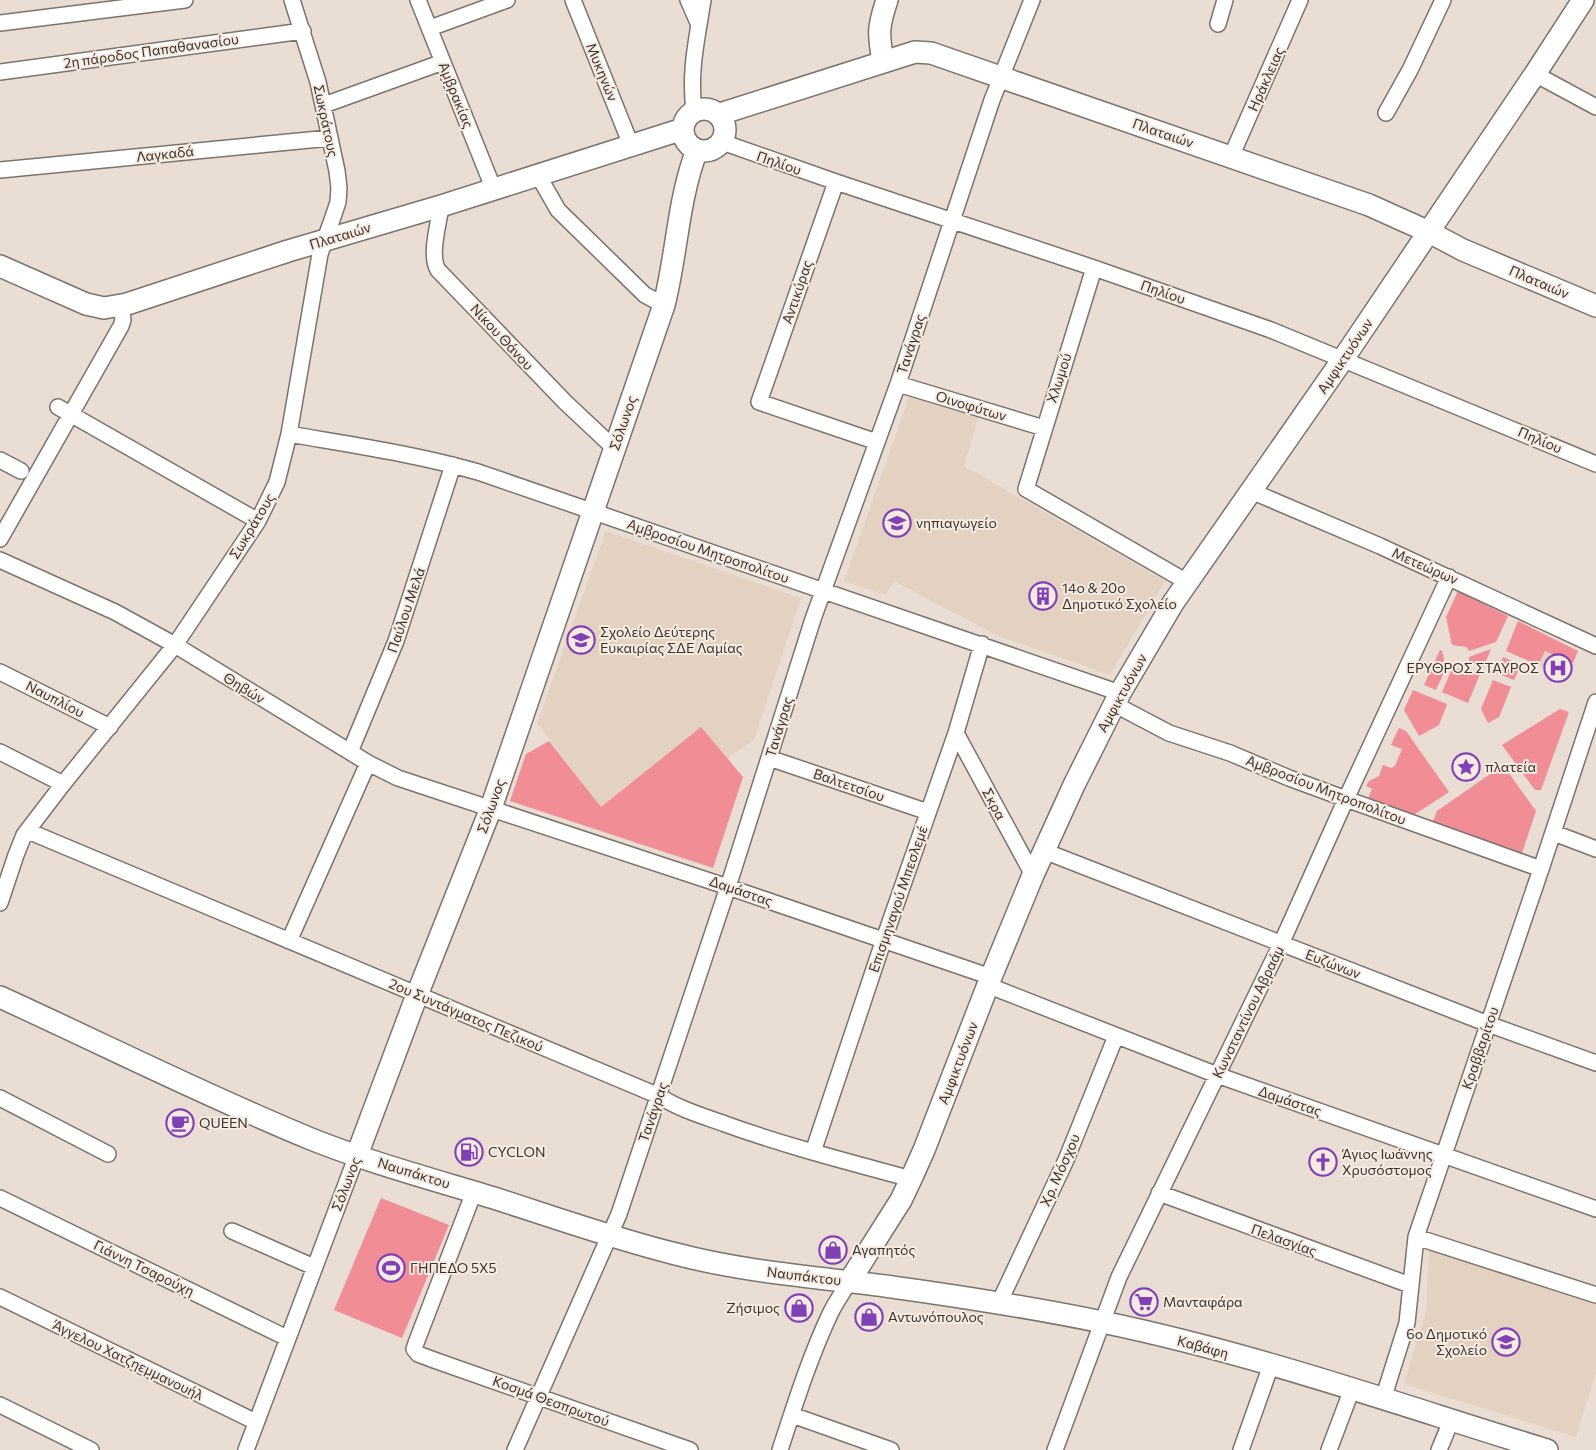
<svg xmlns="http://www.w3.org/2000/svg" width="1596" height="1450" viewBox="0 0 1596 1450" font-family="Commissioner,sans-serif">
<rect width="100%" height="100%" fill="#eaded4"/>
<path fill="#e3d1c2" d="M909,397l69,21 -14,48 201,115 -55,94 -114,-40 -102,-54 -8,14 -42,-14z
M606,531l195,67 -47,142 -27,18 -26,-31 -100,80 -64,-84z
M1545,651l28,12 -7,18 -16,-6 2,-4 -14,-6z
M1429,1248l167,54v70l-20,65 -172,-53 22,-72z"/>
<path fill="#f18d96" d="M1458,591l50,25 -12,26 -27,9 -2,-4 -15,-2 -6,-28z
M1518,621l60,30 -5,12 -28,-12 -7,14 -32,-14z
M1491,649l-8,19 -14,-6v-5z
M1440,650l2,1 4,17 -10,22 -12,-5z
M1503,657l18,8 -7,15 -18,-7z
M1464,667l16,7 -12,29 -26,-11 9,-21z
M1493,680l18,7 -12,30 -11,6 -7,-14z
M1413,690l34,14 -8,21 -20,11 -15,-26z
M1560,709l9,3 -28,78h-6l-33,-45z
M701,727l42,50 -30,91 -203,-67 16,-47 23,-13 52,66z
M1399,728l7,3 43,61 -40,26 -42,-17 5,-12 -6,-3 3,-5 10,-5 4,-11 8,3 4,-2 7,-17 -11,-4z
M1503,765l33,46 -14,42 -89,-32 4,-10z
M381,1198l68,27 -47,113 -68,-28z"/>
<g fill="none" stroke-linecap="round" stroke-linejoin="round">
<g stroke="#7d736a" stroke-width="18">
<path id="street" d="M418,0l76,190
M573,0l58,145
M688,0l11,25
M0,23l185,-23
M1218,24l7,-24
M430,28l77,-28
M0,72l303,-41
M1535,74l61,33
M324,105l119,-43
M694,111c-5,-41 3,-71 9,-111
M1386,113l24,-43 33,-70
M722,142l114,40 258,86 177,62 325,134
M1231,157l69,-157
M0,170l330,-32
M538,175l20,35 87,85 19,10
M836,182l-77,220 118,40
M441,206c-2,17 -12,49 -3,64l127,132 49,46
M1094,268l-68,221 161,93
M898,384l146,44
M58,407l200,114
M289,434c63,11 127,20 189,38l642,221
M0,460l21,11
M1251,491l129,55 216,100
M0,539l121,-213 2,-6 -2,-15
M0,560l115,52 60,33 193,118 30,15 330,109 263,90
M0,672l110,55
M1114,704l55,29 61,20 59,25 57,21 195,70
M956,733l77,142
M0,752l63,32
M350,752l46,-111 57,-176
M769,758l159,54
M28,831l631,265c20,13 44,20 66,28 61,22 124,38 186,55
M1554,833l42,16
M1044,851l444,173 108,39
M0,903l16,-48 8,-20 39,-51 112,-139 83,-124 19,-39 12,-48 31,-180 14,-40 4,-12 1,-14 -2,-17 -19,-89 -26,-82
M289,941l79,-178
M987,985l230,90 379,134
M0,1098l108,56
M813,1152l71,-213 72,-206 26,-89
M474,1192l-58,151 -2,6 4,5 16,6 256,90
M1159,1193l251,92
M0,1198l287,140
M232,1231l82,36
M1416,1237l180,58
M0,1297l256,125
M999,1303l67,-143 50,-124
M1383,1399l24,-76 9,-86 125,-368 55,-167
M0,1405l91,45
M792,1415l99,35
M246,1450l111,-295
M515,1450l104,-236 109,-327 85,-268 85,-235 94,-284 40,-100
M780,1450c15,-46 30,-94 51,-138 5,-10 12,-20 18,-30
M1055,1450l64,-173 162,-333 65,-145 103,-222
M1241,1450l30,-85
M1329,1450l23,-61
M1439,1450l12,-29"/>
</g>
<g stroke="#7d736a" stroke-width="24">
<path id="secondary" d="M883,62c-5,-29 -5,-35 4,-62
M683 130a21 21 0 1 1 42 0a21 21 0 1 1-42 0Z
M720,114l195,-62 16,1 438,152 60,27 34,18 133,56
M0,266l86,38 18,4 23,-4 161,-53 153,-45 242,-77
M0,997c103,47 206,99 311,142 60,24 124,41 186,60 59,19 118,40 179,55 68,18 139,23 209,32 72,10 145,21 217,36 151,31 298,83 445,128
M357,1155l60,-160 74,-187 173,-503c13,-51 14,-106 33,-155
M849,1282l52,-82 10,-21 13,-29 67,-173 42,-102 41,-90 46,-92 53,-90 170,-244 192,-285 48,-74"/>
</g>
<use href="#street" stroke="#fff" stroke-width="15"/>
<use href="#secondary" stroke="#fff" stroke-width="21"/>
</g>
<defs>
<g id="school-ring" transform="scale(1.4375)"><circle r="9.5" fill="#f7ebe1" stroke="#8041b6" stroke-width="1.5"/><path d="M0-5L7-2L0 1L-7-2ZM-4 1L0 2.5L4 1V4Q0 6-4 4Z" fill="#8041b6"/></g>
<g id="building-ring" transform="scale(1.4375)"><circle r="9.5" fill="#f7ebe1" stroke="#8041b6" stroke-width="1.5"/><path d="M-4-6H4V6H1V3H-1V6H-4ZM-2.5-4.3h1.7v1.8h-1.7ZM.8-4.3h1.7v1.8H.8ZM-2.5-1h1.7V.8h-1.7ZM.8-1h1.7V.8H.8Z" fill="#8041b6"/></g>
<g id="hospital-ring" transform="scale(1.4375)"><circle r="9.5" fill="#f7ebe1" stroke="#8041b6" stroke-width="1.5"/><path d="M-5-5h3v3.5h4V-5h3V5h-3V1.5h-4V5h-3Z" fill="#8041b6"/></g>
<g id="sight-ring" transform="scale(1.4375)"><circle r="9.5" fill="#f7ebe1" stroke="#8041b6" stroke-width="1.5"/><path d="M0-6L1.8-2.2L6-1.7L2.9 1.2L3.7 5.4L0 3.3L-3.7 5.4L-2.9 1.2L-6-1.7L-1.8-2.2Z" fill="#8041b6"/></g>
<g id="cafe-ring" transform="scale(1.4375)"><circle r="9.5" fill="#f7ebe1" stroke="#8041b6" stroke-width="1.5"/><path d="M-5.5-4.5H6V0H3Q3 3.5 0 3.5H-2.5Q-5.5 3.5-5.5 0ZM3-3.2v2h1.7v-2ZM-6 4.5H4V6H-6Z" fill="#8041b6"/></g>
<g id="fuel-ring" transform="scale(1.4375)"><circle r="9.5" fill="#f7ebe1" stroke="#8041b6" stroke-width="1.5"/><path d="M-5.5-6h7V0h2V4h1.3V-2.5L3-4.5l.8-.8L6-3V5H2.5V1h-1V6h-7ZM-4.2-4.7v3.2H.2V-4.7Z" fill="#8041b6"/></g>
<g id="church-ring" transform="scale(1.4375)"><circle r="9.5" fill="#f7ebe1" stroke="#8041b6" stroke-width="1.5"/><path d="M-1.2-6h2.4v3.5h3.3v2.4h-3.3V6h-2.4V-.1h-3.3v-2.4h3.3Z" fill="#8041b6"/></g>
<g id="shop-ring" transform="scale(1.4375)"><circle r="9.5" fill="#f7ebe1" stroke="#8041b6" stroke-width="1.5"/><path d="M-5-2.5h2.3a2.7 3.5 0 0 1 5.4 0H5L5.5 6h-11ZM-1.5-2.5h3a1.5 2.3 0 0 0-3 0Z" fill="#8041b6"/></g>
<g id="stadium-ring" transform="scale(1.4375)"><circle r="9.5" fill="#f7ebe1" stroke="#8041b6" stroke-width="1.5"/><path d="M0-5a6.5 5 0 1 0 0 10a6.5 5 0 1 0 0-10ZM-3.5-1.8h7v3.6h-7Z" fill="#8041b6"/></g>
<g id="supermarket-ring" transform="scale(1.4375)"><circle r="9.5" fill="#f7ebe1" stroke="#8041b6" stroke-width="1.5"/><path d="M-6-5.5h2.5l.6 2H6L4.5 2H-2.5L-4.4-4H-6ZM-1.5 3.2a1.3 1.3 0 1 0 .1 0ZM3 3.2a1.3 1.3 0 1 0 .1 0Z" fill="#8041b6"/></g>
</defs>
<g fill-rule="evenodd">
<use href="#school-ring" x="897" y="523"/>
<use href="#building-ring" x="1043" y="596"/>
<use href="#school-ring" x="581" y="640"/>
<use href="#hospital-ring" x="1558" y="668"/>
<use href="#sight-ring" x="1466" y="767"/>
<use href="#cafe-ring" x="180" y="1123"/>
<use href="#fuel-ring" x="469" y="1152"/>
<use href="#church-ring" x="1323" y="1162"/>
<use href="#shop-ring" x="833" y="1250"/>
<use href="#stadium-ring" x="391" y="1268"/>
<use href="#supermarket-ring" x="1144" y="1302"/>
<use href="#shop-ring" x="799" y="1308"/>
<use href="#shop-ring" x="869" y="1317"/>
<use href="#school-ring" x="1506" y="1342"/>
</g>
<g text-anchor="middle" stroke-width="4" stroke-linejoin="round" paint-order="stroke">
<g font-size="14" fill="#393430" stroke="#f7ebe1">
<text transform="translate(151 51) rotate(-8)" y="5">2η πάροδος Παπαθανασίου</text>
<text transform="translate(602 72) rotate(68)" y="5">Μυκηνών</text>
<text transform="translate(1266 79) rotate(-66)" y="5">Ηράκλειας</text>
<text transform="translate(456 95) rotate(68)" y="5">Αμβρακίας</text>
<text transform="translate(326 121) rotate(78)" y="5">Σωκράτους</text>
<text transform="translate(1163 133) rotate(19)" y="5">Πλαταιών</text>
<text transform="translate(165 154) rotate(-6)" y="5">Λαγκαδά</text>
<text transform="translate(779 163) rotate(19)" y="5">Πηλίου</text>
<text transform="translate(340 236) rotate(-17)" y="5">Πλαταιών</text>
<text transform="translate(1539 282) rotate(23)" y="5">Πλαταιών</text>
<text transform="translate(797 292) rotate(-71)" y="5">Αντικύρας</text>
<text transform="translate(1163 292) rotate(19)" y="5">Πηλίου</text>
<text transform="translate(502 337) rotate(47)" y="5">Νίκου Θάνου</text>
<text transform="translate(911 344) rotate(-72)" y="5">Τανάγρας</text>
<text transform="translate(1345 356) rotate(-56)" y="5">Αμφικτυόνων</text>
<text transform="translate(1059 378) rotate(-72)" y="5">Χλωμού</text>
<text transform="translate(971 406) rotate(17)" y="5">Οινοφύτων</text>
<text transform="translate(623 423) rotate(-71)" y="5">Σόλωνος</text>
<text transform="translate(1540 440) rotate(23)" y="5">Πηλίου</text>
<text transform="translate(252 526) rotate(-59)" y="5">Σωκράτους</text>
<text transform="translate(708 551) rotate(19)" y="5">Αμβροσίου Μητροπολίτου</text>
<text transform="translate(1425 566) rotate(24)" y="5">Μετεώρων</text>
<text transform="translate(406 610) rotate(-71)" y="5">Παύλου Μελά</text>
<text transform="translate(244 688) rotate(32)" y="5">Θηβών</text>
<text transform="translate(1122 693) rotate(-61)" y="5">Αμφικτυόνων</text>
<text transform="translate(55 699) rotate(27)" y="5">Ναυπλίου</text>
<text transform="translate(779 727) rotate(-73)" y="5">Τανάγρας</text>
<text transform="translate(849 785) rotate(19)" y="5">Βαλτετσίου</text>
<text transform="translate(1326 790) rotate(21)" y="5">Αμβροσίου Μητροπολίτου</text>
<text transform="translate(994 804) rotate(62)" y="5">Σκρα</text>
<text transform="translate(491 806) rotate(-70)" y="5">Σόλωνος</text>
<text transform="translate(741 891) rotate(19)" y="5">Δαμάστας</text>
<text transform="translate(898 899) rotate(-71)" y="5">Επισμηναγού Μπεσλεμέ</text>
<text transform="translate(1333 964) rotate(21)" y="5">Ευζώνων</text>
<text transform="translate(1248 1012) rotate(-64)" y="5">Κωνσταντίνου Αβραάμ</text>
<text transform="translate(466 1015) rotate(23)" y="5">2ου Συντάγματος Πεζικού</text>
<text transform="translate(1480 1048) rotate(-71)" y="5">Κραββαρίτου</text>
<text transform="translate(958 1063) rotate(-69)" y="5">Αμφικτυόνων</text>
<text transform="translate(1290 1101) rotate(19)" y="5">Δαμάστας</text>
<text transform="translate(653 1112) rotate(-71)" y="5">Τανάγρας</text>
<text transform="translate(1060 1170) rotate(-66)" y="5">Χρ. Μόσχου</text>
<text transform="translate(414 1173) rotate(17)" y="5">Ναυπάκτου</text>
<text transform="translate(346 1184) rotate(-69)" y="5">Σόλωνος</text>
<text transform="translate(1284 1240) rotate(20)" y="5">Πελασγίας</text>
<text transform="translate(144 1268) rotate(26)" y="5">Γιάννη Τσαρούχη</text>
<text transform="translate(804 1276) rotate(7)" y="5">Ναυπάκτου</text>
<text transform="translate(1203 1347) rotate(15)" y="5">Καβάφη</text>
<text transform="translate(128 1360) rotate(26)" y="5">Άγγελου Χατζηεμμανουήλ</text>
<text transform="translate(551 1401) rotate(20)" y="5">Κοσμά Θεσπρωτού</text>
</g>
<g font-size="14" fill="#393430" stroke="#f7ebe1" text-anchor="start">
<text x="916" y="528">νηπιαγωγείο</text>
<text x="1062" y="593">14ο &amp; 20ο<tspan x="1062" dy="16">Δημοτικό Σχολείο</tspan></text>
<text x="600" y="637">Σχολείο Δεύτερης<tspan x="600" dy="16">Ευκαιρίας ΣΔΕ Λαμίας</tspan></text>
<text x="1539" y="673" text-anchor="end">ΕΡΥΘΡΟΣ ΣΤΑΥΡΟΣ</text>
<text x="1485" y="772">πλατεία</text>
<text x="199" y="1128">QUEEN</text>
<text x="488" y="1157">CYCLON</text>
<text x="1342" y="1159">Άγιος Ιωάννης<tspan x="1342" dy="16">Χρυσόστομος</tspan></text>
<text x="852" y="1255">Αγαπητός</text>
<text x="410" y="1273">ΓΗΠΕΔΟ 5X5</text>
<text x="1163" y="1307">Μανταφάρα</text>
<text x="780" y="1313" text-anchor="end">Ζήσιμος</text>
<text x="888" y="1322">Αντωνόπουλος</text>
<text x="1487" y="1339" text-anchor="end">6ο Δημοτικό<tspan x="1487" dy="16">Σχολείο</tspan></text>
</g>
</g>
</svg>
